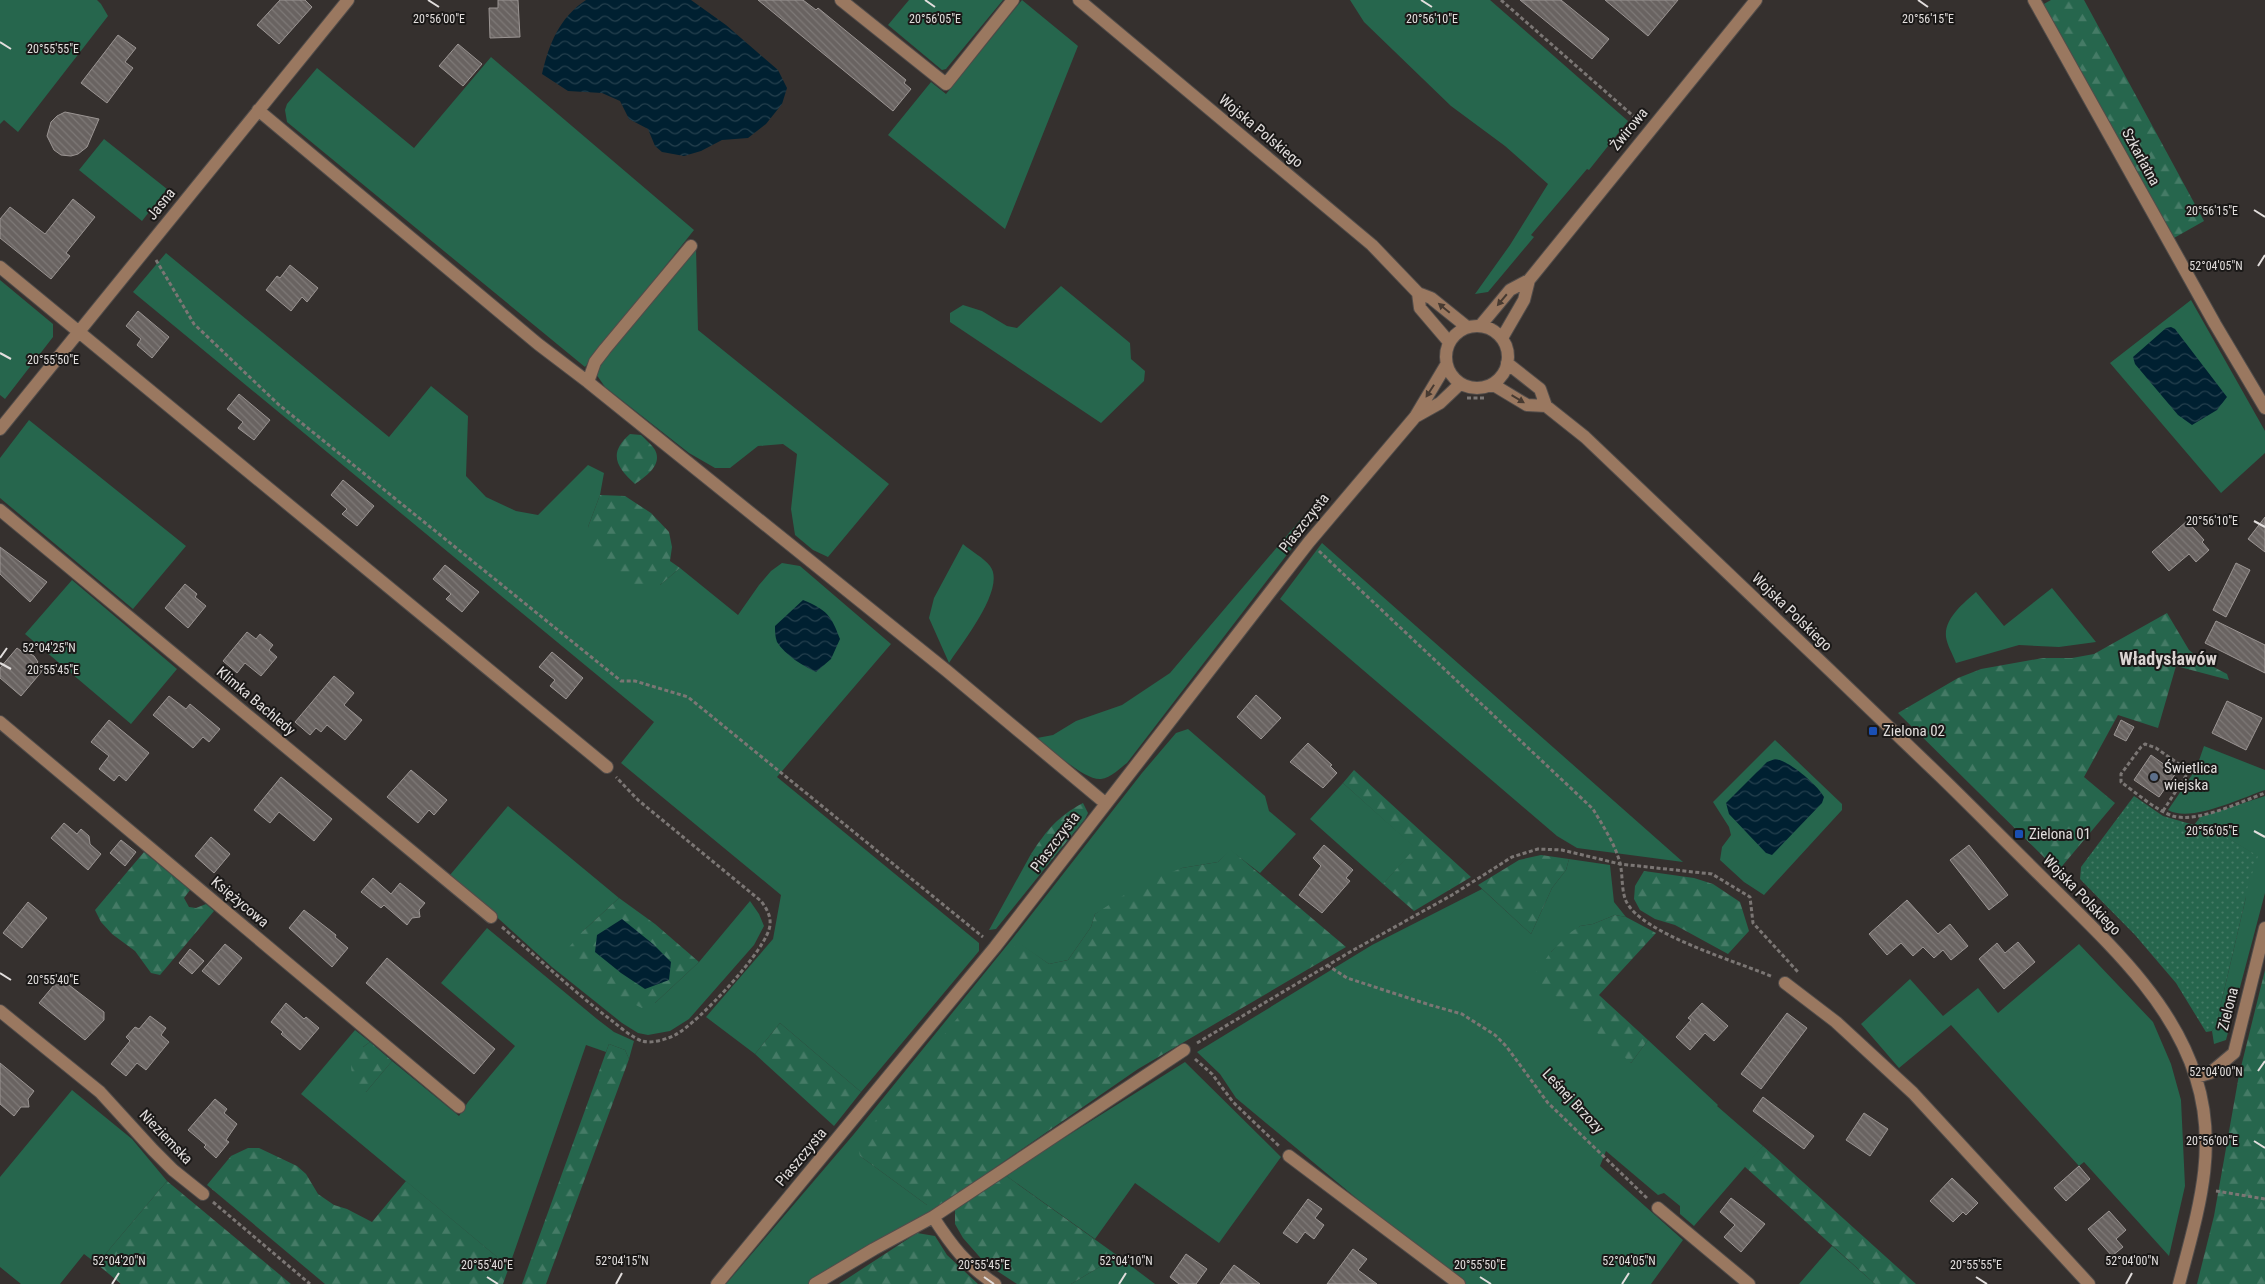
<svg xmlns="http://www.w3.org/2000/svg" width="2265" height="1284" viewBox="0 0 2265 1284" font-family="'Roboto Condensed',sans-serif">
<defs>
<pattern id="forest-firs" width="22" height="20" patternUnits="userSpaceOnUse" patternTransform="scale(1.25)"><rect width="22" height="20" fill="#26664d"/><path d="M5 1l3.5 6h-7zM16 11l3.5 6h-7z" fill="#457b66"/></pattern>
<pattern id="park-dots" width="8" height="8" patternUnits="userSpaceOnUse" patternTransform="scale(1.25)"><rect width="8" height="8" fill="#26664d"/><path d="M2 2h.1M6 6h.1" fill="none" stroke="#457b66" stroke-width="1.8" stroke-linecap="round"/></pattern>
<pattern id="water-waves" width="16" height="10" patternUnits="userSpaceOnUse" patternTransform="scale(1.25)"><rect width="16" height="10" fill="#002031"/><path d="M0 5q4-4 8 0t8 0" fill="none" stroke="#25404e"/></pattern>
<pattern id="building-back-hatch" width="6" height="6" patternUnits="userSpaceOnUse" patternTransform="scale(1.25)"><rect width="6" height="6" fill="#696361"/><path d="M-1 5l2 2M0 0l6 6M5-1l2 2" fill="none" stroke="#7e7977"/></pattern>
</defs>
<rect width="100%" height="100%" fill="#35302e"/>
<path fill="#26664d" d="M0,0h97l4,4 7,12 -90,116 -14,-12 -4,4z
M909,0h94l-57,69 -4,1 -54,-45z
M1022,0l56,46 -73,183 -117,-94 43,-53 15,12z
M1350,0h140l138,121 -39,49 -2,-1 -56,66 3,2 -46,55 -13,2 35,-49 38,-61 -43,-38 -54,-40 -87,-84z
M491,57l203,173 -109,137 -298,-245 -2,-12 2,-6 30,-36 97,80z
M104,139l63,50 -25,32 -63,-51z
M696,248l2,82 191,154 -61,73 -15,-7 -18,-15 -4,-26 6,-55 -14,-10 -25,2 -28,22h-15l-26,-15 -84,-66 -9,-13 6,-16z
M166,253l223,184 42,-51 37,30 -2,60 20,21 30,14 22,4 50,-50 16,8 -4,22 -12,32 72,58 20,-17 58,47 21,-30 12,-14 11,-8 18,3 91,78 -114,133 202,166v8l-118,141 -81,-69 -25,31 -49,-37 67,-78 8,-44 -160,-132 33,-41 -521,-430z
M0,280l53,44v13l-48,62 -5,-4z
M1061,286l69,57 1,16 14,12 -1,10 -43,42 -151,-101v-9l13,-8 19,6 25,15 10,2z
M2191,300l74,131v22l-44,40 -111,-130z
M29,420l157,126 -53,63 -133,-111v-40z
M1318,499l7,6 -198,258c-7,5 -16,15 -26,16 -16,2 -51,-31 -64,-41l16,-3 23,-14 46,-16 48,-32z
M1322,543l361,319 -106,-14 -20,-12 -277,-237z
M963,544c8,7 21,14 27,22 17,22 -29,78 -41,97l-20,-45 5,-20z
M72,580l105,89 -46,55 -106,-90z
M2052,588l44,54 -37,5 -40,-2 -63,18c-3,-8 -9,-18 -10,-26 -2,-19 18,-34 30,-45l28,34z
M1188,729l77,67 4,15 27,23 -36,39 -30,-23 -12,12 -36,6 -87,46 -4,13 -23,33 -19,4 -31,-21 -158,213 67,49h14l-133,79h-82l128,-150 159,-196 129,-165 34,-40z
M1775,740l67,64v6l-78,85 -20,-13 -24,-22 2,-13 9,-12 -2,-8 -16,-25z
M2204,746l61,24v20c-24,8 -74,33 -97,20l28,-41z
M1343,783l73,65 -33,36 -73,-65z
M2265,796v97l-39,147 -12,4 -2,-13 4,-6 30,-128 -2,-1 13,-40 -59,-36 2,-3z
M508,806l111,92 -36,33 72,72 44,-41 51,-61 9,13 5,12 -10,19 -65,74 -19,12 -22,4 -10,-2 -16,-10 -70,-56 -102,-92z
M1031,854l15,13 -50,62 -7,1z
M1569,859l41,6 4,37 12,15 -11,-2 -22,9 -13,2 -29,26 80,111 17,-23 70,65 -1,1 46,40 -69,80 -14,-12v-8l-16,-13 -6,2 -52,-44 -6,15 83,74 -32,44h-185l-99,-77 -131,-109 -16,-24 -23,-22 175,-107 110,-56 49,45 21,-46 14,-18z
M487,928l110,91 17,13 20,9 -5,18 -4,-9 -16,-6 -3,8 -20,-7 -77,222 -208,-173 54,-64 15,12 -7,5 3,45 26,-31 67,55 9,-14 47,-56 -74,-63z
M2079,944l74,78 18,42 10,36 4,86 -16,70 -85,-94 -5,4 -128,-141 -52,43 -38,-44 49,-45 33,37 35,-28 20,25z
M1185,1062l96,95 -62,86 -84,-60 -40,56 -90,-64z
M72,1090l60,49 35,42 -70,83 -13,-10 -24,30h-39l-21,-17v-90z
M1832,1246l43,38h-76z
M1118,1256l37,28h-84z"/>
<path fill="url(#forest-firs)" d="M2051,0h33l120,221 -30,17 -132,-233z
M630,434l11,1c4,4 11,10 14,15 8,15 -10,27 -20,34 -19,-17 -27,-31 -5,-50z
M600,495l25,1 26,17 18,19 3,15 -2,14 10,7 -20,17 -18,5 -20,-12 -28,-27 -6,-24z
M2167,613l22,37 15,12 23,12 2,6 -53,-14 -18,62 -40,-13 -34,62 31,26 -57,68 -160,-158 60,-35 23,-9 62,-11h29l22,-4z
M1354,770l117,107 -57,34 -31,-27 32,-36 -72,-65z
M1083,803l5,10 -3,6 -39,48 -15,-13c16,-24 26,-37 52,-51z
M1230,849l116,98 -208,122 -197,136h-14l-67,-49 -3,-12 161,-202 31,22 19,-4 23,-33 4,-13 46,-30 41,-16 36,-6z
M144,852l46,38 -6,8 5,9 7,1 10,-4 8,7 -54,64 -9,-2 -16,-22 -23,-17 -11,-12 -6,-12z
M1541,855l28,4 -3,11 -14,18 -21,46 -53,-49 41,-25z
M1644,871l50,7 19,6 27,18 9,29 -21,23 -53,-29 -20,-6 -15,-9 -6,-11 1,-13z
M619,898l36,26 44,38 -44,41 -13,5 -19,-9 -59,-46 19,-22z
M1615,915l11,2 30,16 -57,62 49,45 -17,23 -98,-87 18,-24 20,-20 9,-6 13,-2z
M2265,970v314h-68l17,-68 25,-141z
M780,1023l81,69 -27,34 -79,-72z
M370,1042l22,19 -26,31c-20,-20 -21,-33 4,-50z
M609,1044l16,6 4,9 -83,225h-24z
M1763,1146l153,138h-41l-131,-118z
M248,1148h11l38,18 9,8 12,20 16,11 13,4 25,13 34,-41 103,86 -6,17h-178l-118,-99 24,-29z
M1005,1175l113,81 -47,28h-54l-32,-21 -22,-25 -8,-14v-17z
M167,1181l124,103h-170l-24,-20z
M917,1233l18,3 12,19 31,29h-139z"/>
<path fill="url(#park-dots)" d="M2134,796l29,20 31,9 4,-5 60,36 -13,39 1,2 -30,128 -4,6 -6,1 -30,-49 -41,-48 -55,-56 1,-12z"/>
<path fill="url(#water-waves)" d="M586,0h105l35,25 52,45 9,18 -5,16 -16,20 -18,14 -26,2 -21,11 -17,5 -22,-4 -7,-6 -7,-17 -19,-10 -9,-18 -18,-8 -34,-2 -26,-17c7,-30 17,-56 44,-74z
M2171,327l4,2 52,68 -10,13 -25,15 -14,-10 -43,-51 -2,-7 33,-29z
M803,600c24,10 28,15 37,39l-9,20 -15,13c-13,-6 -31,-17 -39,-30 -2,-5 -2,-11 -2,-16z
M1775,759c13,1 42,25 49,38l-2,6 -50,52 -6,-2 -37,-39 -3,-11 41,-41z
M622,919l31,25 18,18 -2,18 -24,9 -24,-16 -26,-21 2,-17z"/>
<path fill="url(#building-back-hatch)" stroke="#9b9593" d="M280,0h25l7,7 -33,37 -22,-19z
M498,0h20l2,37 -30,1 -1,-30h9z
M758,0h45l13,10 2,-2 88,72 -2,3 7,6 -18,22z
M1520,0h41l48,39 -17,20z
M1605,0h73l-30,36z
M118,35l18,13 -11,14 8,6 -26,35 -26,-20z
M458,44l24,20 -19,22 -24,-20z
M65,112l34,7 -12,28 -9,7 -7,2 -10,-1 -7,-5 -7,-14 4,-14 6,-6z
M73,199l22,18 -29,36 4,3 -19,23 -51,-41v-19l10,-12 35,27z
M290,265l28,23 -11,14 -5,-5 -11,14 -25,-21 11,-14 3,2z
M138,311l31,26 -17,21 -15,-13 4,-6 -15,-13z
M239,394l31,26 -16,20 -16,-12 5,-6 -16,-13z
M343,480l31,26 -17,20 -15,-12 5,-5 -16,-14z
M2265,517v35l-17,-13z
M2187,521l17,19 -2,2 7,8 -13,12 -7,-8 -20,17 -17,-19z
M0,547l47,35 -17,20 -30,-28z
M2236,563l14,7 -24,47 -13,-7z
M445,565l34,27 -17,20 -16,-13 5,-5 -18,-15z
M185,584l12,10 -2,3 11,9 -18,22 -23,-20z
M2216,621l49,24v28l-60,-30z
M247,632l9,7 4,-5 13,11 -4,5 8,7 -16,19 -16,-13 -8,10 -14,-12z
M17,648l7,5 1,-2 9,5 4,6 -2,2 7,6 -22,26 -21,-18v-10z
M552,652l31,26 -17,21 -16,-13 5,-6 -16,-13z
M334,676l20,17 -10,12 18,15 -17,20 -18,-15 -6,7 -5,-4 -6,7 -15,-13z
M1256,695l25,23 -20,21 -24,-22z
M169,696l17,13 4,-5 30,25 -11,13 -6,-5 -10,11 -40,-33z
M2227,701l35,17 -16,32 -34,-17z
M109,720l40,33 -23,28 -7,-6 -5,6 -15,-12 10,-13 -18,-14z
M2121,720l13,7 -8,14 -12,-6z
M1308,743l24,22 -2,1 7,7 -14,15 -33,-26z
M2151,755l25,18 -17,24 -25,-17z
M411,770l36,30 -13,15 -5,-5 -11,13 -31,-26z
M281,777l51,42 -18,22 -35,-29 -9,11 -16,-13z
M64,823l13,11 4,-5 8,7 1,8 11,10 -13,16 -37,-32z
M211,837l19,17 -16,19 -19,-17z
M121,840l15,12 -11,14 -15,-13z
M1324,845l29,25 -7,8 4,3 -28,32 -23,-18 22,-29 -8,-8z
M1969,845l39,50 -19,15 -39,-50z
M373,878l18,16 9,-11 25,20 -6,7 1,7 -8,1 -5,7 -23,-20 -3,3 -20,-16z
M1907,900l31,34 12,-10 18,22 -17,14 -8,-10 -9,8 -11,-11 -10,9 -12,-13 -14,12 -18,-21z
M28,902l19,16 -25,30 -19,-15z
M304,910l32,25 -1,2 13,11 -16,19 -43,-39z
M2018,942l17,20 -31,27 -25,-30 18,-16 8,10z
M225,944l17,14 -23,27 -17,-14z
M190,949l14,12 -12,13 -13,-11z
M387,958l108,91 -21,25 -108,-91z
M60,978l44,34v8l-19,20 -46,-37z
M286,1003l18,16 2,-2 13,11 -19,22 -19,-16 2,-2 -12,-10z
M1702,1003l26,23 -14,15 -9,-8 -15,17 -14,-13 15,-17 -3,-2z
M1787,1013l20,15 -46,61 -20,-15z
M150,1016l16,12 -5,7 8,7 -23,28 -9,-7 -11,13 -15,-12 19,-23 -4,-4 9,-10 4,2z
M0,1063l34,28 -6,8 1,8h-8l-7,9 -14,-12z
M1763,1097l51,39 -10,13 -51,-38z
M215,1099l12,10 -3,4 13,11 -11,16 3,2 -13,16 -12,-11 2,-2 -18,-15z
M1864,1113l24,16 -18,27 -24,-16z
M2079,1166l11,13 -24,22 -12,-13z
M1952,1178l26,25 -12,12 -3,-3 -10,10 -23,-21z
M1731,1198l34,26 -24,28 -17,-15 11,-12 -15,-13z
M1308,1199l14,10 -7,9 9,7 -10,14 -9,-7 -8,11 -14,-10z
M2109,1211l17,19 -10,9 7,8 -11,9 -24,-27z
M1353,1249l14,10 -9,11 19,14h-50z
M1186,1254l21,15 -11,15h-17l-9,-7z
M1234,1265l26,19h-40z"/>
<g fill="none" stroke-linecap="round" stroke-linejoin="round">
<g stroke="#514c4a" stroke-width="14">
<path id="minor" d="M841,0l105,84 67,-84
M1079,0l293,245 46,48 13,5 36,29
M2034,0l181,324 50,84
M258,110l280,234 50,38 359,289 158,132
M0,267l607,500
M1418,293l2,15 29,34
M1446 357a31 31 0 1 1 62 0a31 31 0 1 1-62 0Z
M1480,326l30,-36 19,-10 227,-280
M1502,338l22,-38 5,-20
M1507,363l33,26 6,17
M588,382l7,-20 10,-13 86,-103
M1492,384l35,21 19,1 39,31c119,114 238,226 356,340 37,36 73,73 110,109 56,56 121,114 145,192 23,72 1,136 -17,206
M1415,417l25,-14 20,-19
M0,429l348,-429
M0,510l491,407
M0,722l459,385
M1785,983l51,39 77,71 176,191
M0,1011l100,81 53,58 20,20 30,24
M2196,1077l14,-4 24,-20 31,-125
M1289,1156l170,128
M1658,1208l91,76
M933,1217c19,29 33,48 62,67
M717,1284l278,-337 314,-405 106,-125 31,-52
M815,1284l59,-35 59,-32 251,-167"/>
</g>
<path stroke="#7b7674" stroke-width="3" stroke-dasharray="4 2.5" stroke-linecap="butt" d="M1501,0l138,121
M156,260l38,64 84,80 343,277h14l53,16 295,240
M1467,398h18
M1319,551l274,258c10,17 22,35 27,54 3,12 1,26 6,38 15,33 113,61 147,76
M2163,811l26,-40 -33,-23 -11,-4 -4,3 -20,27v8c14,10 36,29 52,34 25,7 67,-14 92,-23
M502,927c36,31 71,64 109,93 9,7 20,17 31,21 9,3 26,-2 33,-6 22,-11 93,-86 95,-110 1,-10 -4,-17 -9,-24l-123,-101 -22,-23
M1327,965l20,13 83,27 32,9 33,21 11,11 42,57 100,96
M1197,1043l153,-91 102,-57 60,-38 26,-8 24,1 58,14 92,10 38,23 3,26 45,49
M1195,1059l17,15 21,28 46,44
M2216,1191l49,8
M213,1202l97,82"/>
<use href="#minor" stroke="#9a7860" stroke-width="12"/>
</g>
<defs><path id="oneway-solid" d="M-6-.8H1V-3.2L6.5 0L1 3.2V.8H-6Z" transform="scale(1.25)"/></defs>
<g fill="#473a31">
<use href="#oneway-solid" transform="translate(1502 300) rotate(130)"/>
<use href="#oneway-solid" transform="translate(1444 308) rotate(-140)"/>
<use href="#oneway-solid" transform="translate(1430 391) rotate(123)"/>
<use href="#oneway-solid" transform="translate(1518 399) rotate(31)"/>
</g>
<path fill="none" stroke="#e2dedd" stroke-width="2" d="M428,0l11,7M925,0l10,7M1421,0l11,7M1918,0l10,7M0,42l11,7M2254,210l11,7M2258,266l7,-11M0,353l11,6M2254,521l11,6M0,658l7,-10M0,663l11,6M2254,831l11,6M0,973l11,7M2258,1071l7,-10M2254,1141l11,7M487,1277l11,7M984,1277l10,7M1480,1277l11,7M1976,1277l11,7M112,1284l7,-11M616,1284l6,-11M1119,1284l7,-11M1622,1284l7,-11M2126,1284l6,-11"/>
<g fill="#1a4fb4" stroke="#1b1918" stroke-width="2">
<rect x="1868" y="726" width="10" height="10" rx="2.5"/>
<rect x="2014" y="829" width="10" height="10" rx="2.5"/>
</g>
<circle fill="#5c6f8a" stroke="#1b1918" stroke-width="2" cx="2154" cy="777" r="5"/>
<g text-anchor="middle" stroke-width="4" stroke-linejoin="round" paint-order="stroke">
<g font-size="15" fill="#e2dedd" stroke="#1b1918">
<text transform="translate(1629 129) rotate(-51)" y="5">Żwirowa</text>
<text transform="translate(1261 131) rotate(40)" y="5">Wojska Polskiego</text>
<text transform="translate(2141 157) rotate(61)" y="5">Szkarłatna</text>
<text transform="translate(161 204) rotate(-51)" y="5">Jasna</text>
<text transform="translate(1304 523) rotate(-52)" y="5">Piaszczysta</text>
<text transform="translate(1792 612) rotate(44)" y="5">Wojska Polskiego</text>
<text transform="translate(256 701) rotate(40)" y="5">Klimka Bachledy</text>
<text transform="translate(1055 842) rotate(-53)" y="5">Piaszczysta</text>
<text transform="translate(2082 895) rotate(46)" y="5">Wojska Polskiego</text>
<text transform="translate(240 902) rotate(40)" y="5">Księżycowa</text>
<text transform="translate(2228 1009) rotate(-76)" y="5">Zielona</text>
<text transform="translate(1573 1101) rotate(47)" y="5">Leśnej Brzozy</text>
<text transform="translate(166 1137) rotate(46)" y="5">Nieziemska</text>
<text transform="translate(801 1157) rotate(-50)" y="5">Piaszczysta</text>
</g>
<g font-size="15" fill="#e2dedd" stroke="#1b1918" text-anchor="start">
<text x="1883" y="736">Zielona 02</text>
<text x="2164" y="773">Świetlica<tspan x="2164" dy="17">wiejska</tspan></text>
<text x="2029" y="839">Zielona 01</text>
</g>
<g font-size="18" font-weight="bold" fill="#dad3d1" stroke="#1b1918">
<text x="2168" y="665">Władysławów</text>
</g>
</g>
<g font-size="12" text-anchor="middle" fill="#e2dedd" stroke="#1b1918" stroke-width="4" stroke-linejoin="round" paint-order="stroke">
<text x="1432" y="23">20°56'10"E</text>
<text x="1928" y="23">20°56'15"E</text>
<text x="439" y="23">20°56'00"E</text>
<text x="935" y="23">20°56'05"E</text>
<text x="53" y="53">20°55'55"E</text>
<text x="2212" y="215">20°56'15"E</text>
<text x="2216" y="270">52°04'05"N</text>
<text x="53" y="364">20°55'50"E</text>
<text x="2212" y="525">20°56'10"E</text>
<text x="49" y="652">52°04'25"N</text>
<text x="53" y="674">20°55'45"E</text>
<text x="2212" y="835">20°56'05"E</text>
<text x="53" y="984">20°55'40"E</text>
<text x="2216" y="1076">52°04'00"N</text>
<text x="2212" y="1145">20°56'00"E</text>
<text x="119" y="1265">52°04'20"N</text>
<text x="622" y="1265">52°04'15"N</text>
<text x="1126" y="1265">52°04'10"N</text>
<text x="1629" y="1265">52°04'05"N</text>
<text x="2132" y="1265">52°04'00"N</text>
<text x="487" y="1269">20°55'40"E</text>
<text x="984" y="1269">20°55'45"E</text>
<text x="1480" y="1269">20°55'50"E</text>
<text x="1976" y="1269">20°55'55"E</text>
</g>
</svg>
